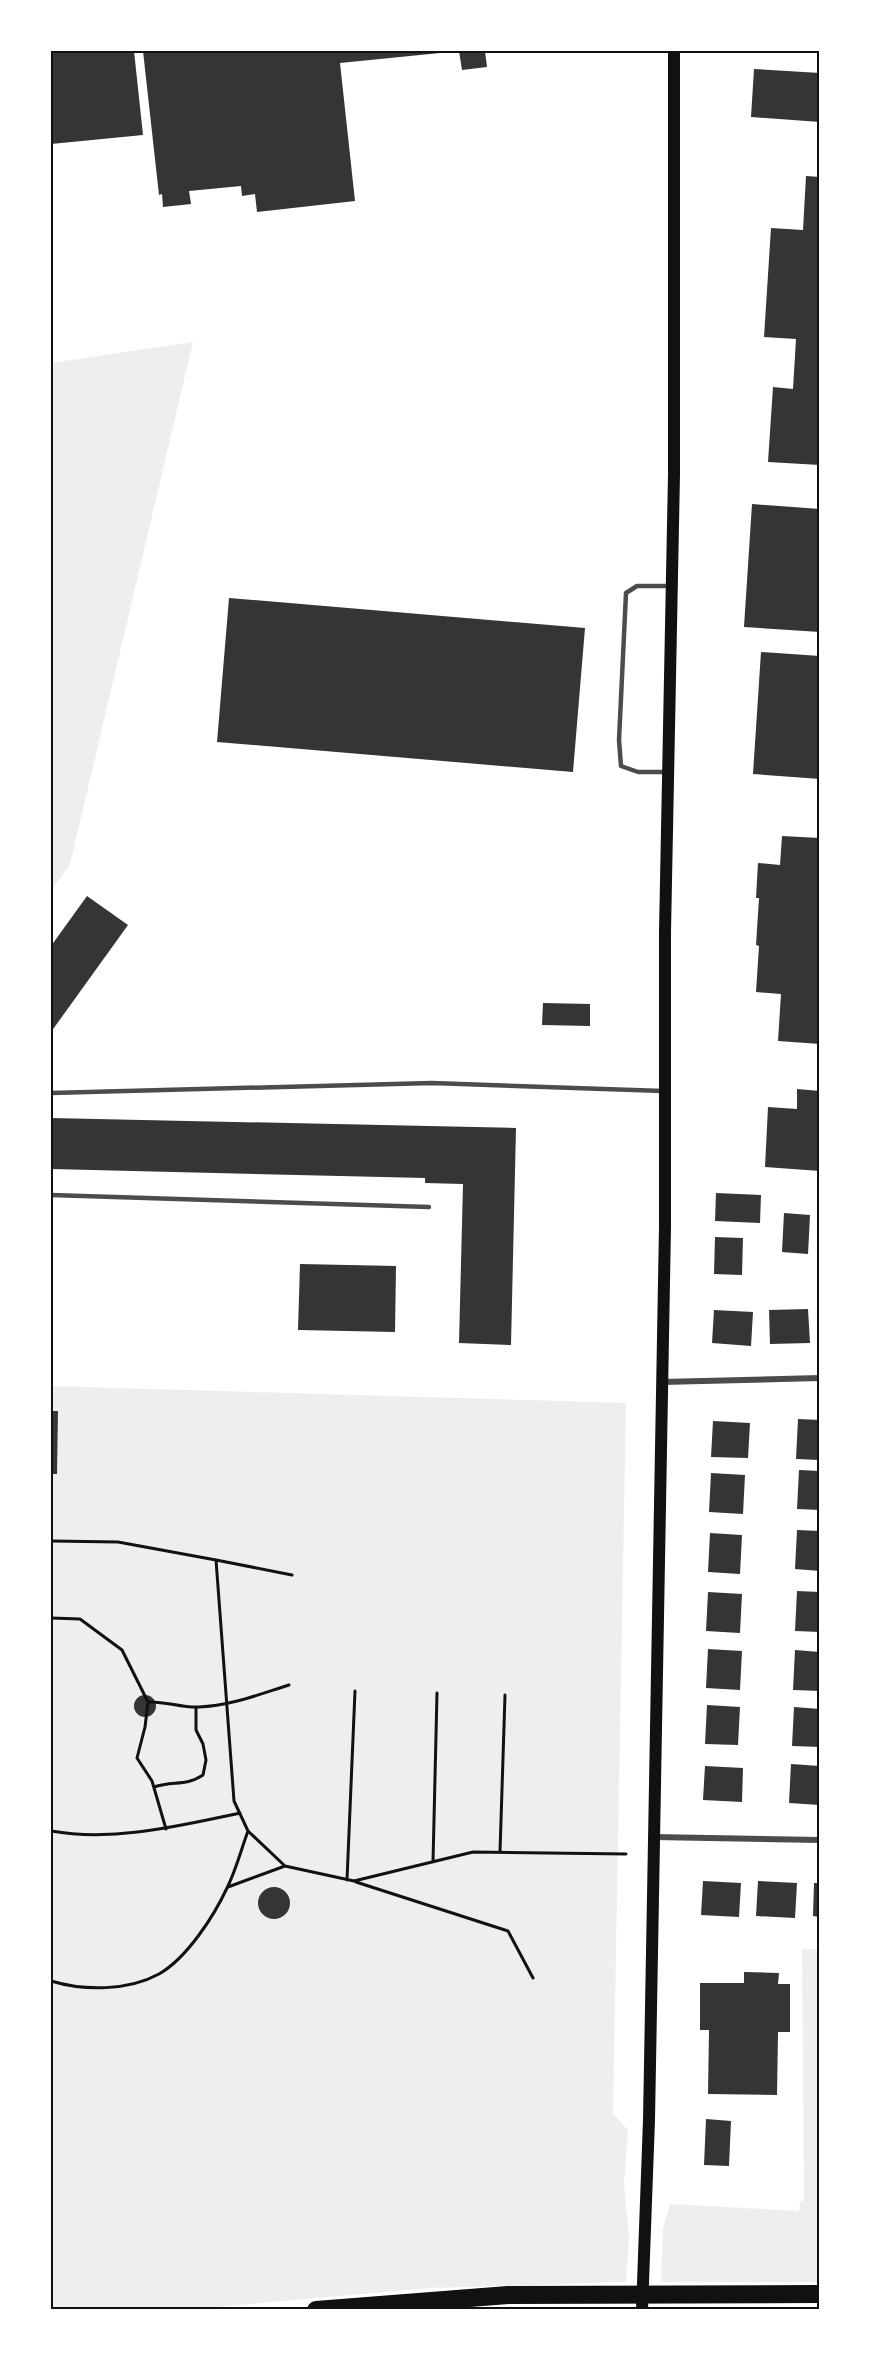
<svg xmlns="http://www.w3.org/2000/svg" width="871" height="2361" viewBox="0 0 871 2361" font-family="Arial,sans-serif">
<rect width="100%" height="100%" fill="#fff"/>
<path fill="#eee" d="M193,342l-123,522 -19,27v-528z
M51,1386l575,17 -13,711 15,16 -4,53 5,55 -3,44 -195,6 -250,22h-130z
M802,1949h18v333h-159l2,-54 7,-24 129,7 1,-9 4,-2z"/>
<path fill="#353535" d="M51,51h83l9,84 -92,9z
M143,51h297v2l-100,10 15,138 -98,11 -2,-18 -13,2 -1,-10 -52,5 2,13 -28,3 -1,-13 -3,1z
M459,51h26l2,16 -25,3z
M754,69l66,4v49l-69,-5z
M806,176l14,1v288l-52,-3 5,-75 20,2 3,-50 -32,-2 7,-109 32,2z
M752,504l68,5v123l-76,-5z
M229,598l356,30 -12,144 -356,-30z
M761,652l59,4v123l-67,-5z
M782,836l38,2v206l-42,-3 3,-47 -25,-2 3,-46 -3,-1 3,-47h-3l2,-35 22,2z
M87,896l41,29 -77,107v-86z
M543,1003l47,1v22l-48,-1z
M797,1089l23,2v80l-55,-4 3,-60 29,2z
M51,1118l465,10 -5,217 -52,-2 4,-159 -38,-1v-5l-374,-9z
M716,1193l45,2 -1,28 -45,-2z
M784,1213l26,2 -2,39 -26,-2z
M715,1237l28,1 -1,37 -28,-1z
M300,1264l96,2 -1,66 -97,-2z
M808,1309l2,34 -40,1 -1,-34z
M714,1310l39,2 -2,34 -39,-3z
M51,1411h7l-1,63h-6z
M798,1419l22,1v40l-24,-1z
M713,1421l37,2 -2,35 -37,-1z
M799,1470l21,1v39l-23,-1z
M711,1473l34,2 -2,39 -34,-2z
M797,1530l23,1v40l-25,-2z
M710,1533l32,2 -2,39 -32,-2z
M797,1591l23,1v40l-25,-1z
M708,1592l34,2 -2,39 -34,-2z
M708,1649l34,2 -2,39 -34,-2z
M795,1650l25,2v39l-27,-1z
M134 1706a11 11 0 1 1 22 0a11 11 0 1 1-22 0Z
M707,1705l33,2 -2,38 -33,-1z
M794,1707l26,2v38l-28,-1z
M791,1764l29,2v39l-31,-2z
M705,1766l38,2 -1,34 -39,-2z
M703,1881l38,2 -2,34 -38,-2z
M758,1881l39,2 -2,35 -39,-2z
M814,1883h6v34l-7,-1z
M258 1903a16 16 0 1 1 32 0a16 16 0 1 1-32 0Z
M744,1972l35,1 -1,11h12v48h-12l-1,63 -69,-1 1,-64h-9v-47h44z
M706,2119l25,2 -2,45 -25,-1z"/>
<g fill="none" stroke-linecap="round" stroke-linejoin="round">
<path stroke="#111" stroke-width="3" d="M51,1541l67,1 98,18 18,241 14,30
M216,1560l76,15
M51,1618l29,1 42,31 26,52c17,-1 34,6 51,5 31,-1 61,-13 90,-22
M148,1702l-3,25 -8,31 15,23 14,48
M154,1787c19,-7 31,0 49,-12l3,-15 -3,-16 -7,-14v-22
M51,1831c63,11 127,-5 189,-18
M500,1852l5,-157
M433,1862l4,-169
M285,1866l69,15 119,-29 153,2
M347,1880l8,-189
M356,1882l152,49 25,47
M51,1981c33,10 77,10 108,-7 28,-16 55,-58 68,-86 9,-18 14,-38 21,-57l37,35 -57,21"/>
<path stroke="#4c4c4c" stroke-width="4.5" d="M666,772h-28l-17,-6 -2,-26 7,-147 11,-7h35
M51,1093l381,-10 231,8
M51,1195l378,12"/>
<path stroke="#4c4c4c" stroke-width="6" d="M662,1382l158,-4
M653,1837l167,3"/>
<path stroke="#111" stroke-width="12" d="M642,2310l7,-190 16,-894v-294l9,-458v-423"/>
<path stroke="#111" stroke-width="18" d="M316,2310l192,-15 312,-1"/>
</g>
<rect width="871" height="2361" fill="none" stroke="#ffffff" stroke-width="105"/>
<rect x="52" y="52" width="766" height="2256" fill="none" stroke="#111" stroke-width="2"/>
</svg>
